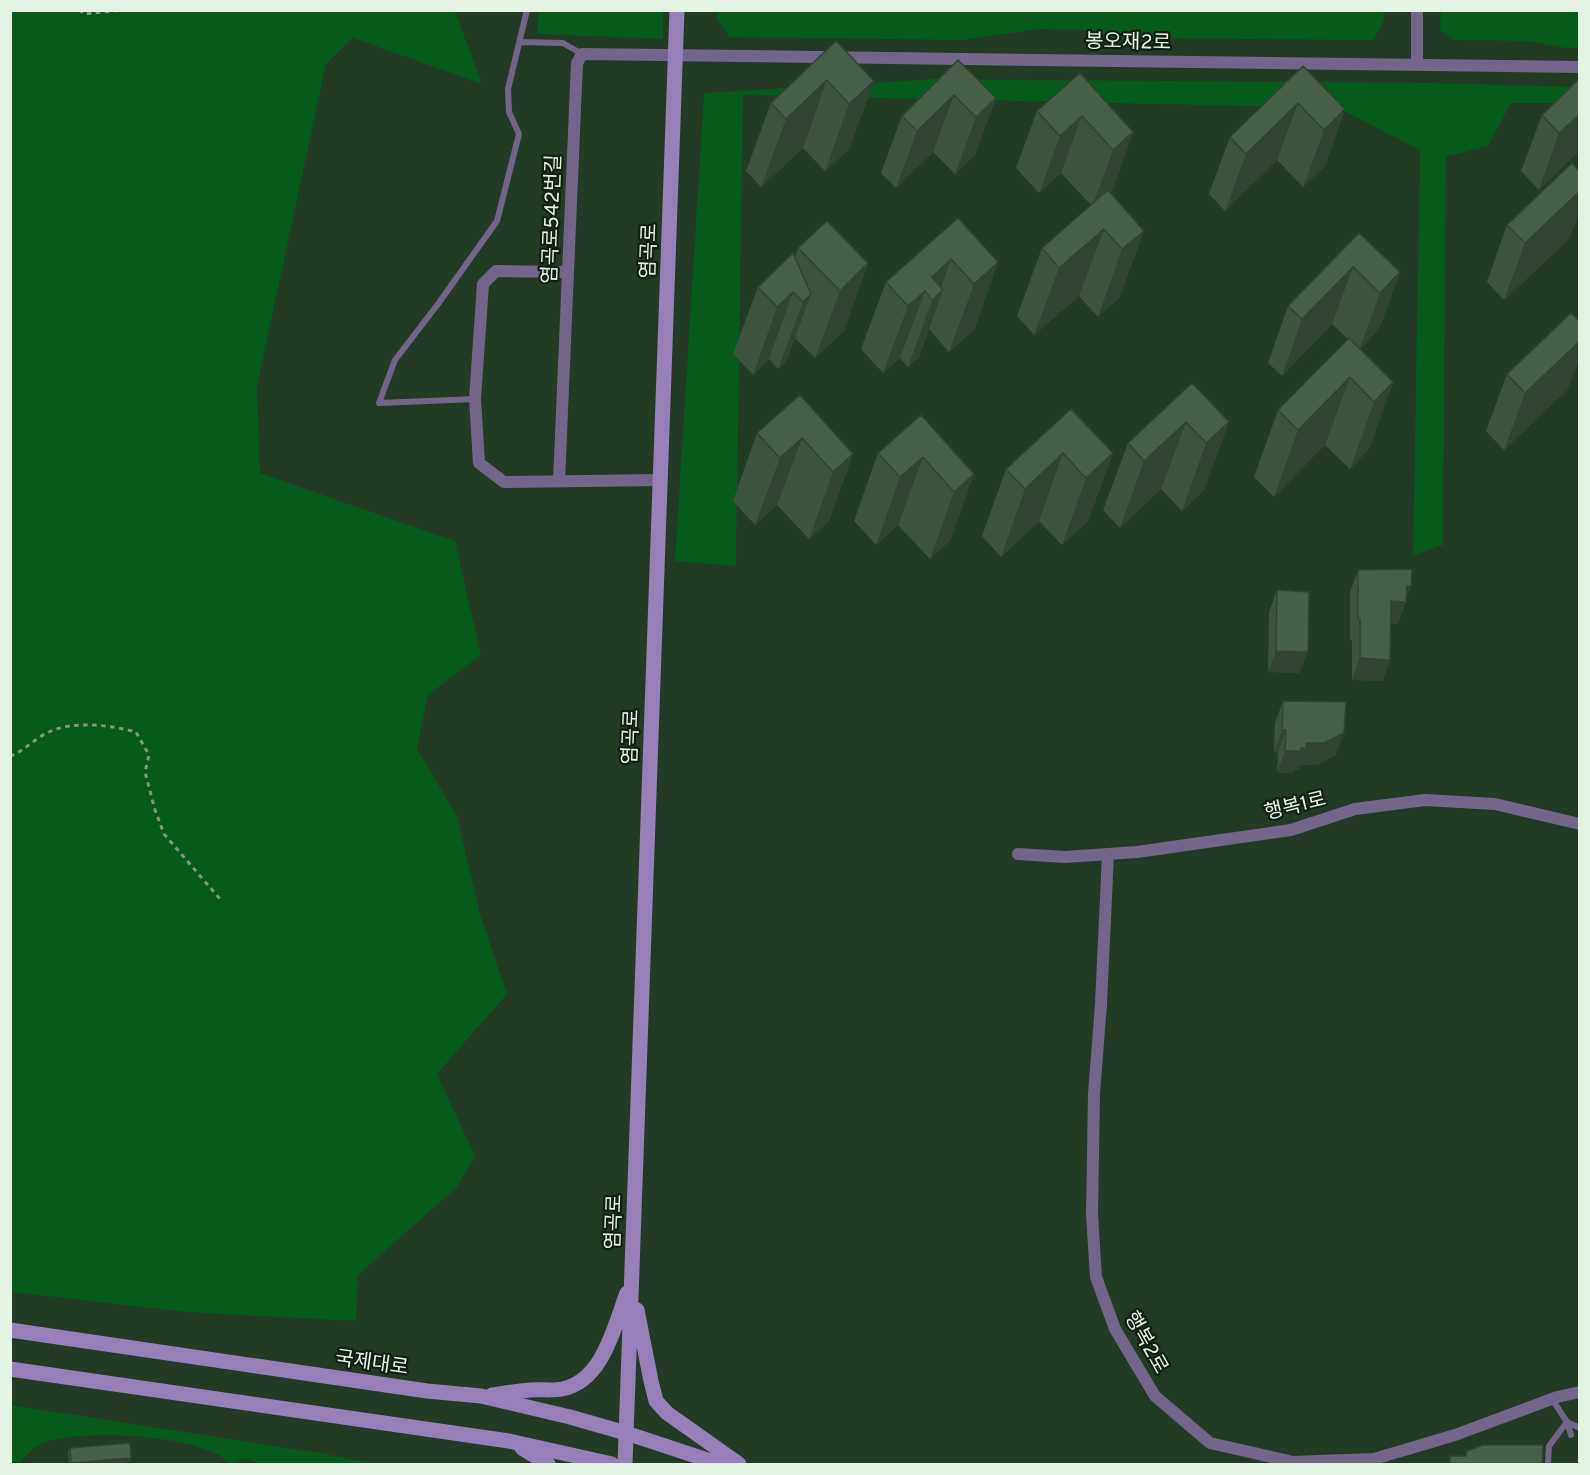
<svg xmlns="http://www.w3.org/2000/svg" width="1590" height="1475" viewBox="0 0 1590 1475" font-family="Overpass,'Noto Sans KR',sans-serif">
<rect width="100%" height="100%" fill="#233a25"/>
<path fill="#055a1c" d="M11,10l444,1 27,73 -129,-46 -27,26 -69,322 3,87 195,68 26,114 -53,40 -11,54 40,67 23,98 27,80 -70,80 38,82 -18,31 -99,88 -2,46 -171,-9 -174,-20z
M717,10h667v10l-10,20 -260,-2 -33,-8 -43,-1 -76,11 -232,-3 -13,-17z
M539,11h124v28l-126,-5z
M1441,11h138v37h-13l-39,-7 -73,-1 -14,-10z
M935,79l495,4 149,4v16h-68l-23,43 -42,11 -3,388 -30,10 7,-405 -82,-42 -595,-13 -7,471 -61,-5 29,-468z
M11,1405l309,48 57,11h-116l-15,-5 -17,5c-3,-3 -6,-7 -10,-9 -37,-20 -136,-26 -176,-12 -9,3 -18,14 -24,21l-8,-1z"/>
<g fill="none" stroke-linecap="round" stroke-linejoin="round">
<path stroke="#829583" stroke-width="3" stroke-dasharray="4.5 4.5" stroke-linecap="butt" d="M79,10l6,4 37,-4
M10,756c13,-4 24,-17 37,-23 25,-13 63,-8 89,-1l13,23 -4,17 10,38 9,24 56,65"/>
<path stroke="#736589" stroke-width="6" d="M521,42l42,1 19,11
M475,399l-96,4 16,-43 43,-56 59,-83 22,-87 -10,-22 -1,-23 19,-79
M1552,1399l15,23 4,13
M1567,1422l13,6
M1548,1464l1,-18 18,-24"/>
<path stroke="#736589" stroke-width="12" d="M1417,65v-55
M568,272l-72,-1 -13,13 -8,115 4,64 25,19 157,-2
M559,481l18,-418 5,-9 998,13
M1018,854l47,3 72,-5 154,-22 64,-21 70,-9 70,4 85,20
M1108,854l-7,150 -7,90 -2,120 4,63 19,52 40,67 55,47 83,19 81,-3 81,-24 102,-38 23,-5"/>
<path stroke="#9780b9" stroke-width="15" d="M637,1310l14,71 5,20 11,12 72,51
M10,1330l417,61 54,5 89,21 56,16 94,31
M10,1369l499,72 103,23
M492,1395c13,-2 25,-4 38,-5 10,-1 22,1 32,-1 41,-8 52,-62 65,-96
M522,1448l26,16
M625,1464l52,-1454"/>
</g>
<path fill="#3e533f" d="M836,41l38,40 -25,68 -24,22 -22,-23 -42,39 -15,-16 25,-68z
M958,60l38,38 -21,57 -20,19 -22,-22 -37,36 -15,-15 21,-57z
M1303,66l42,43 -20,57 -22,21 -26,-27 -52,51 -16,-17 21,-57z
M1080,73l53,59 -20,57 -4,3 35,39 -25,67 -21,19 -19,-21 -45,39 -17,-19 25,-68 49,-43 -30,-32 -22,20 -23,-25 21,-57z
M1580,78l-41,112 -18,-19 21,-56z
M1580,172v37l-11,30 -65,61 -17,-18 20,-57z
M958,218l40,44 -24,68 -25,22 -20,-23 -10,28 -11,10 -8,-9 -17,15 -22,-24 25,-67z
M1359,233l41,39 -21,57 -19,20 33,33 -24,67 -19,20 -25,-24 -51,52 -20,-20 24,-67 70,-71 -16,-15 -50,52 -14,-13 20,-57z
M798,248l70,15 -24,68 -29,27 -20,-20 -9,24 -8,7 -9,-10 -16,16 -20,-21 25,-67 37,-30z
M1507,374l61,15 -64,61 -18,-19z
M1192,383l37,39 -25,68 -22,21 -21,-22 -41,39 -17,-18 25,-67z
M800,395l53,59 -24,67 -20,18 -32,-34 -22,20 -22,-24 24,-68z
M1071,409l42,44 -25,68 -26,24 -23,-24 -38,36 -19,-21 24,-67z
M921,415l53,59 -24,67 -20,18 -32,-34 -22,20 -22,-24 24,-68z
M1358,570l48,28v4l-8,22 -7,-1 -8,58 -31,-1v-39l-2,-1v-48z
M1277,590l23,83 -32,-1 1,-60z
M1283,701l53,54 -20,10h-16l-2,5 -4,-1 -1,4 -16,-1 1,-20h-4l1,-29z
M70,1448l61,10 -1,4 -30,2h-31l-1,-13z"/>
<path fill="#324333" d="M827,80l-24,68 -42,39 25,-68z
M874,81l-25,68 -24,22 24,-67z
M954,95l-21,57 -37,36 21,-57z
M996,98l-21,57 -20,19 21,-57z
M1298,103l-21,57 -52,51 21,-57z
M1345,109l-20,57 -22,21 21,-57z
M1580,114v37l-41,39 20,-57z
M1082,116l-21,57 -22,20 21,-57z
M1133,132l-20,57 -21,18 21,-57z
M1580,191v18l-11,30 -65,61 21,-57z
M1104,229l-25,67 -45,39 25,-67z
M1144,231l-25,67 -21,19 24,-68z
M951,259l-12,35 4,-4 -24,67 -11,10 24,-67v-23z
M998,262l-24,68 -25,22 25,-68z
M868,263l-24,68 -29,27 25,-67z
M1353,267l-21,57 -50,52 20,-57z
M1400,272l-21,57 -20,21 21,-57z
M925,291l-25,67 -17,15 25,-67z
M793,292l-24,67 -16,16 24,-68z
M811,294l-25,68 -8,7 25,-67z
M1580,341v17l-12,31 -64,61 21,-57z
M1350,377l-25,68 -51,52 24,-67z
M1393,382l-24,67 -19,20 24,-67z
M1186,422l-25,67 -41,39 24,-67z
M1229,422l-25,68 -22,21 24,-68z
M802,438l-25,67 -22,20 25,-67z
M1063,453l-24,68 -38,36 24,-68z
M1113,453l-25,68 -26,24 24,-67z
M853,454l-24,67 -20,18 24,-67z
M923,457l-25,68 -22,20 24,-68z
M974,474l-24,67 -20,18 24,-67z
M1407,586h4l-13,38 -15,-1 8,-22z
M1276,651l32,1 -8,21 -32,-1z
M1360,658l30,2 -7,21 -31,-1z
M1282,730h4l-8,22h-4z
M1344,733l-8,22 -20,10h-16l-2,5 -4,-1 -1,4 -16,-1 8,-21 16,-3 5,-5z
M131,1458l-1,4 -30,2h-30l1,-1z"/>
<path fill="#486049" stroke="#324333" stroke-width="1.5" d="M836,41l38,40 -25,23 -22,-24 -41,39 -15,-16z
M958,60l38,38 -20,19 -22,-22 -37,36 -15,-15z
M1303,66l42,43 -21,21 -26,-27 -52,51 -16,-17z
M1080,73l53,59 -20,18 -31,-34 -22,20 -23,-25z
M1580,78v36l-21,19 -17,-18z
M1572,163l8,9v19l-55,52 -18,-18z
M1108,190l36,41 -22,18 -18,-20 -45,39 -17,-20z
M958,218l40,44 -24,22 -23,-25 -19,18 11,13 -11,10 -7,-9 -17,15 -22,-24z
M827,221l41,42 -28,28 -42,-43z
M1359,233l41,39 -20,21 -27,-26 -51,52 -14,-13z
M793,253l18,41 -8,8 -10,-10 -16,15 -19,-20z
M1571,313l9,9v19l-55,52 -18,-19z
M1349,338l44,44 -19,20 -24,-25 -52,53 -20,-20z
M1192,383l37,39 -23,21 -20,-21 -42,39 -16,-18z
M800,395l53,59 -20,18 -31,-34 -22,20 -23,-25z
M1071,409l42,44 -27,25 -23,-25 -38,36 -19,-20z
M921,415l53,59 -20,18 -31,-35 -23,20 -22,-24z
M1412,569l-1,17h-4l-1,16 -15,-1 -1,59 -30,-2v-39l-2,-1v-48z
M1277,590l32,2 -1,60 -32,-1z
M1283,701l63,1 -2,31 -20,10h-18v5h-5l-1,3h-15l1,-21h-4z
M130,1443l1,15 -60,5 -1,-15z
M1483,1445h60l-1,19h-92v-8h16l1,-5z"/>
<g text-anchor="middle" stroke-width="4.5" stroke-linejoin="round" paint-order="stroke">
<g font-size="20" fill="#e5f3e5" stroke="#141e15">
<text transform="translate(1128 41) rotate(1)" y="7">봉오재2로</text>
<text transform="translate(551 219) rotate(-88)" y="7">염곡로542번길</text>
<text transform="translate(648 251) rotate(-88)" y="7">염곡로</text>
<text transform="translate(630 737) rotate(-88)" y="7">염곡로</text>
<text transform="translate(1295 805) rotate(-14)" y="7">행복1로</text>
<text transform="translate(613 1222) rotate(-88)" y="7">염곡로</text>
<text transform="translate(1147 1342) rotate(61)" y="7">행복2로</text>
<text transform="translate(372 1362) rotate(8)" y="7">국제대로</text>
</g>
</g>
<rect width="1590" height="1475" fill="none" stroke="#e5f3e5" stroke-width="24"/>
</svg>
